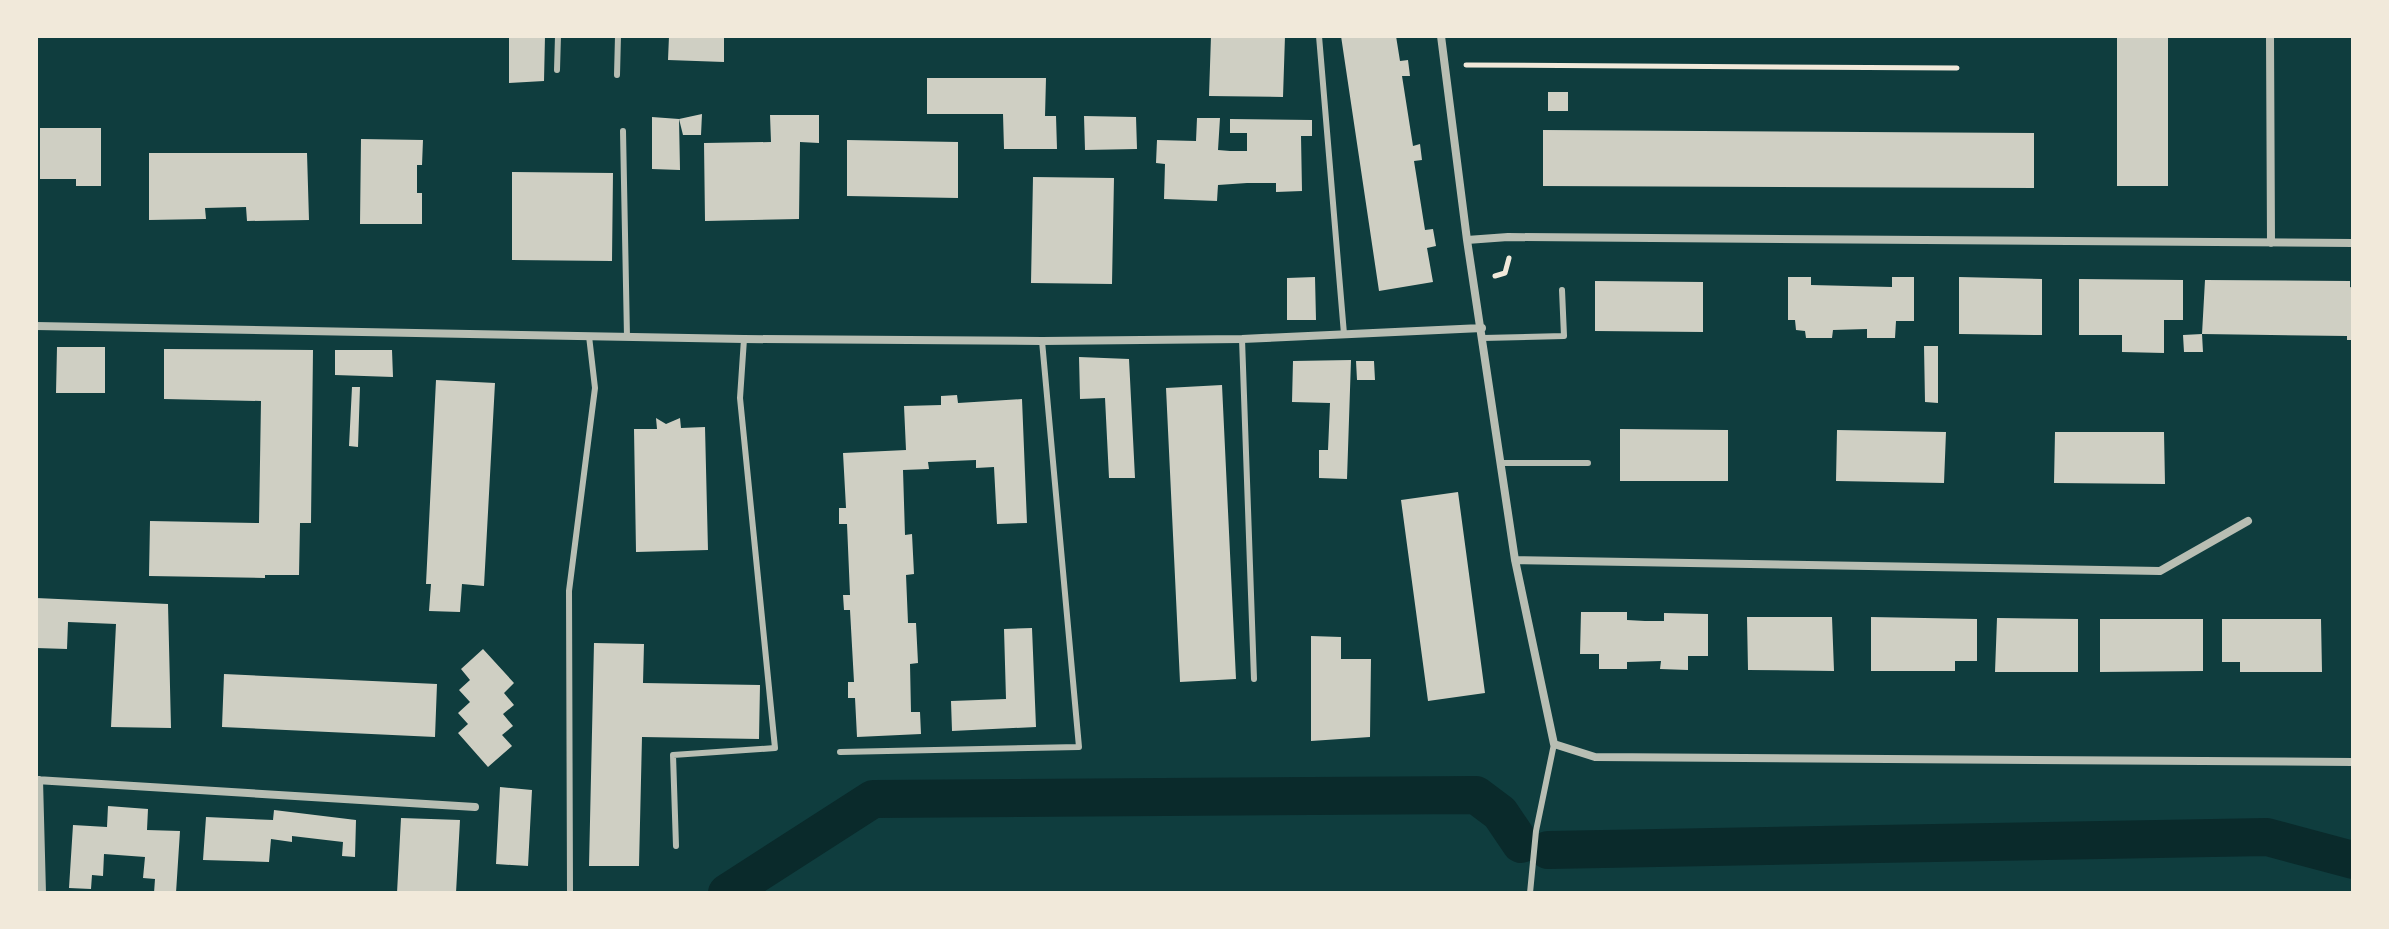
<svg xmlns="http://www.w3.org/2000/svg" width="2389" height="929" viewBox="0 0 2389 929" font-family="Roboto,sans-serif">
<rect width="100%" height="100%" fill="#0f3d3e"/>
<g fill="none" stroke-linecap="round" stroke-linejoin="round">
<path stroke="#0a2a2b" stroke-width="38" d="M1548,850l719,-13 86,23
M727,893l146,-94 603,-4 24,18 21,31"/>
</g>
<path fill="#cfcfc3" d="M509,36h36l-1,45 -35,2z
M669,36h55v26l-56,-2z
M1211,36h74l-2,61 -74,-1z
M1341,36h55l4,25 8,-1 2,16h-8l11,70 7,-2 2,16 -8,1 11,69 8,-1 3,17 -9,2 6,34 -54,9z
M2117,36h51v150h-51z
M927,78h119l-1,38h11l1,33h-53l-1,-35h-76z
M1548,92h20v19h-20z
M702,114l-1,21h-18l-4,-16 1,51 -28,-1v-52l27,2z
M770,115h49v28l-19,-1 -1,77 -94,2 -1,-78 67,-1z
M1084,116l52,1 1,32 -52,1z
M1197,118h23l-2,32 12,1h17v-18h-17v-14l82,1v16h-11l1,55 -26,1v-9h-29l-29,2 -1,16 -53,-2 1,-35 -9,-1 1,-23 39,1z
M40,128h61v58h-25v-7h-36z
M1543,130l491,3v55l-491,-2z
M361,139l62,1 -1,25h-5v28h5v31h-62z
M847,140l111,2v56l-111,-2z
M149,153h158l2,67 -62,1 -1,-14 -41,1 1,11 -57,1z
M512,172l101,1 -1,88 -100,-1z
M1033,177l81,1 -2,106 -81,-1z
M1315,277l1,43h-29v-42z
M1788,277h23v8l81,2v-10h22v44h-18l-1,17h-28v-9l-34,1 -1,8h-26l-1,-7 -9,-1 -1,-10h-7z
M1959,277l83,2v56l-83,-1z
M2079,279l104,1v40h-19v33l-42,-1v-17h-43z
M2205,280l145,1v6l3,1v52h-6v-4l-145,-2 1,18h-19l-1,-17 19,-1z
M1595,281l108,1v50l-108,-1z
M1924,346h14v57l-13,-1z
M57,347h48v46h-49z
M164,349l149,1 -2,173h-11l-1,52h-34v3l-116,-2 1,-55 109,2 2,-122 -97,-2z
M335,350h57l1,27 -58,-2z
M1079,357l50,2 6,119h-26l-4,-80 -25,1z
M1351,360l-4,119 -28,-1v-28h9l2,-47 -38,-1 1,-41z
M1356,361h18l1,19h-18z
M436,380l59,3 -11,203 -22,-2 -2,28 -31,-1 2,-27h-5z
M1222,385l14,294 -56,3 -14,-294z
M352,387h8l-2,60 -9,-1z
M957,395l1,8 64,-4 5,124 -30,1 -3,-57 -18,1v-8l-48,2 1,7 -26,1 2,65 7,-1 2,40 -8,1 2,48h8l2,40 -8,1 1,48h9l1,22 -64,3 -2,-39h-7v-16h6l-4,-72h-6l-1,-15h7l-3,-71h-8v-16h7l-3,-55 63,-3 -2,-44 37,-1v-9z
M656,418l10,6 14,-6 1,10 24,-1 3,123 -72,2 -2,-123h23z
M1620,429l108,1v51h-108z
M1837,430l109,2 -2,51 -108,-2z
M2055,432h109l1,52 -111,-1z
M1458,492l27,201 -57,8 -27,-201z
M36,598l132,6 3,124 -60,-1 5,-103 -48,-2 -1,27 -31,-1z
M1581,612h46v8l18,1h19v-8l44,1v42h-20v14l-28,-1 1,-8 -34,1v7h-28v-15h-19z
M1747,617h85l2,54 -86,-1z
M1871,617l106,2v42h-22v10h-84z
M1997,618l81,1v53h-83z
M2100,619h103v52l-103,1z
M2222,619h99l1,53h-82v-10h-18z
M1032,628l4,99 -84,4 -1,-30 55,-2 -2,-70z
M1311,636l30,1v22h30l-1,78 -59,4z
M594,643l50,1 -1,39 117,2 -1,54 -117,-2 -3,129h-50z
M483,649l31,34 -10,10 10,12 -11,9 10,12 -11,9 10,11 -24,21 -30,-34 10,-9 -10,-11 12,-11 -11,-12 11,-10 -9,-11z
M224,674l213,10 -2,53 -213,-10z
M500,787l32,3 -4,76 -32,-2z
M108,806l40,3 -1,21 33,1 -4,62h-22l1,-14 -12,-1 2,-21 -41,-3 -1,22 -11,-1 -1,14 -22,-1 4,-63 34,2z
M274,810l82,10 -1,37 -13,-1 1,-14 -51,-6v6l-21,-3 -2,23 -66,-2 3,-43 67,3z
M401,818l59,2 -4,73h-59z"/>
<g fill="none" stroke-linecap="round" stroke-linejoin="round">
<path stroke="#f1e9da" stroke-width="5" d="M1466,65l491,3
M1495,276l10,-3 4,-15"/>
<path stroke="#b8beb3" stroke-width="6" d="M1319,36l25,298
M557,70l1,-34
M617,75l1,-39
M623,131l4,206
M1483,338l81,-2 -2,-46
M1242,339l12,340
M1501,463h87
M840,752l239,-5 -37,-406
M676,846l-3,-91 102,-7 -35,-350 4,-59
M570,893l-1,-302 26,-203 -6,-52
M1530,893l6,-62 18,-87"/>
<path stroke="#b8beb3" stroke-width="8" d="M1441,36l26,204 48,320 39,184 41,13 758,5
M2270,36l1,207
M1467,240l41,-3 845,6
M36,326l708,13 298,2 200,-2 240,-11
M1515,560l645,11 88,-50
M36,780l439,27
M39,780l3,113"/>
</g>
<rect width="2389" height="929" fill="none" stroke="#f1e9da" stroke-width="76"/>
</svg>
